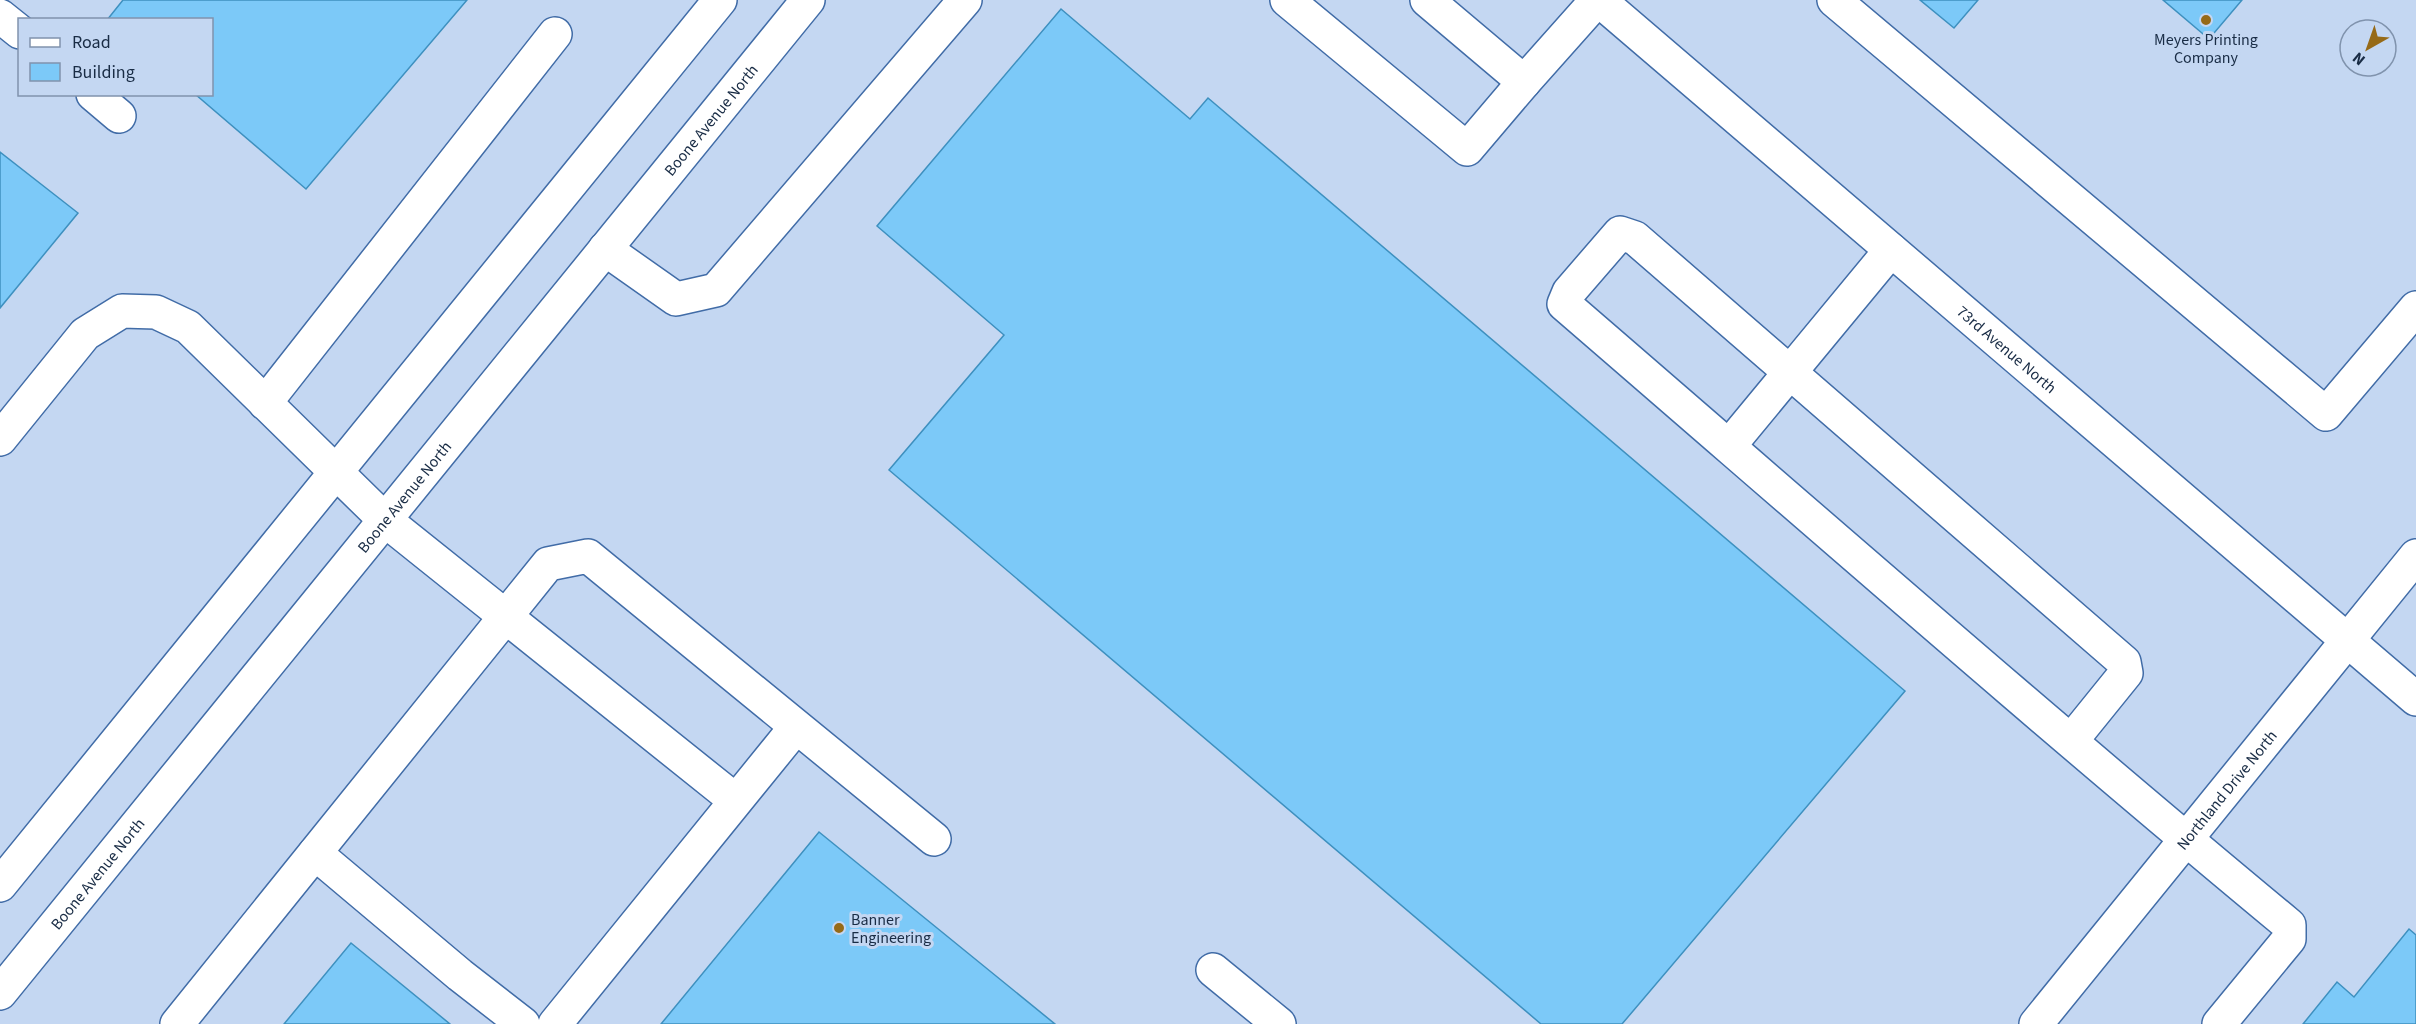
<svg xmlns="http://www.w3.org/2000/svg" width="2416" height="1024" viewBox="0 0 2416 1024" font-family="'Source Sans 3',sans-serif">
<rect width="100%" height="100%" fill="#c4d7f2"/>
<path fill="#7cc9f8" stroke="#3e90bf" stroke-width="1.5" d="M123,0h344l-161,189 -111,-95h17v-74h-105z
M1920,0h58l-24,28z
M2163,0h79l-33,39z
M1061,9l129,110 18,-21 697,593 -283,333h-81l-652,-554 115,-135 -127,-109z
M0,152l78,61 -78,95z
M819,832l236,192h-394z
M2409,929l7,6v89h-113l34,-42 17,15z
M351,943l99,81h-166z"/>
<g fill="none" stroke-linecap="round" stroke-linejoin="round">
<g stroke="#416ca7" stroke-width="36">
<g id="minor">
<path d="M1287,0l180,149 57,-67"/>
<path d="M1427,0l97,82 73,-82"/>
<path id="s1" d="M1599,0l817,699"/>
<path d="M1834,0l492,414 90,-106"/>
<path d="M0,16l20,16"/>
<path d="M93,94l26,22"/>
<path d="M605,249l71,50 40,-9 249,-290"/>
<path d="M265,403l290,-369"/>
<path d="M0,439l85,-105 37,-23 34,1 32,15 197,193 350,280"/>
<path d="M1729,446l162,-196"/>
<path d="M2071,741l55,-68 -2,-11 -489,-424 -15,-5 -51,59 -5,12c241,208 480,418 725,621v14l-70,85"/>
<path d="M315,853l145,122 63,49"/>
<path d="M0,885l720,-885"/>
<path d="M1213,970l66,54"/>
<path id="s2" d="M0,993l808,-993"/>
<path d="M177,1024l371,-460 40,-8 346,283"/>
<path d="M555,1024l241,-297"/>
<path id="s3" d="M2036,1024l380,-468"/>
</g>
</g>
<use href="#minor" stroke="#fff" stroke-width="33"/>
</g>
<g fill="#966a17" stroke="#c4d7f2" stroke-width="2">
<circle cx="2206" cy="20" r="6"/>
<circle cx="839" cy="928" r="6"/>
</g>
<g text-anchor="middle" stroke-width="6" stroke-linejoin="round" paint-order="stroke">
<g font-size="16" fill="#192c45" stroke="#c4d7f2">
<text x="2206" y="45">Meyers Printing<tspan x="2206" dy="18">Company</tspan></text>
<text x="851" y="925" text-anchor="start">Banner<tspan x="851" dy="18">Engineering</tspan></text>
</g>
<g font-size="16" fill="#192c45" stroke="#c4d7f2">
<text dy="6" stroke="none"><textPath href="#s2" startOffset="1126">Boone Avenue North</textPath></text>
<text dy="6" stroke="none"><textPath href="#s1" startOffset="537">73rd Avenue North</textPath></text>
<text dy="6" stroke="none"><textPath href="#s2" startOffset="640">Boone Avenue North</textPath></text>
<text dy="6" stroke="none"><textPath href="#s3" startOffset="302">Northland Drive North</textPath></text>
<text dy="6" stroke="none"><textPath href="#s2" startOffset="154">Boone Avenue North</textPath></text>
</g>
</g>
<rect x="18" y="18" width="195" height="78" fill="#c4d7f2" stroke="#8093ad" stroke-width="1.5"/>
<rect x="30" y="38" width="30" height="9" fill="#ffffff" stroke="#8093ad" stroke-width="1.5"/>
<text x="72" y="48" font-size="18" fill="#192c45">Road</text>
<rect x="30" y="63" width="30" height="18" fill="#7cc9f8" stroke="#8093ad" stroke-width="1.5"/>
<text x="72" y="78" font-size="18" fill="#192c45">Building</text>
<g transform="translate(2368 48) rotate(220)"><circle r="28" fill="#c4d7f2" stroke="#8093ad" stroke-width="1.5"/>
<path d="M0-4.5L10 22L0 15L-10 22Z" fill="#966a17"/>
<text y="-9" font-size="16" font-weight="bold" text-anchor="middle" fill="#192c45">N</text>
</g>
</svg>
